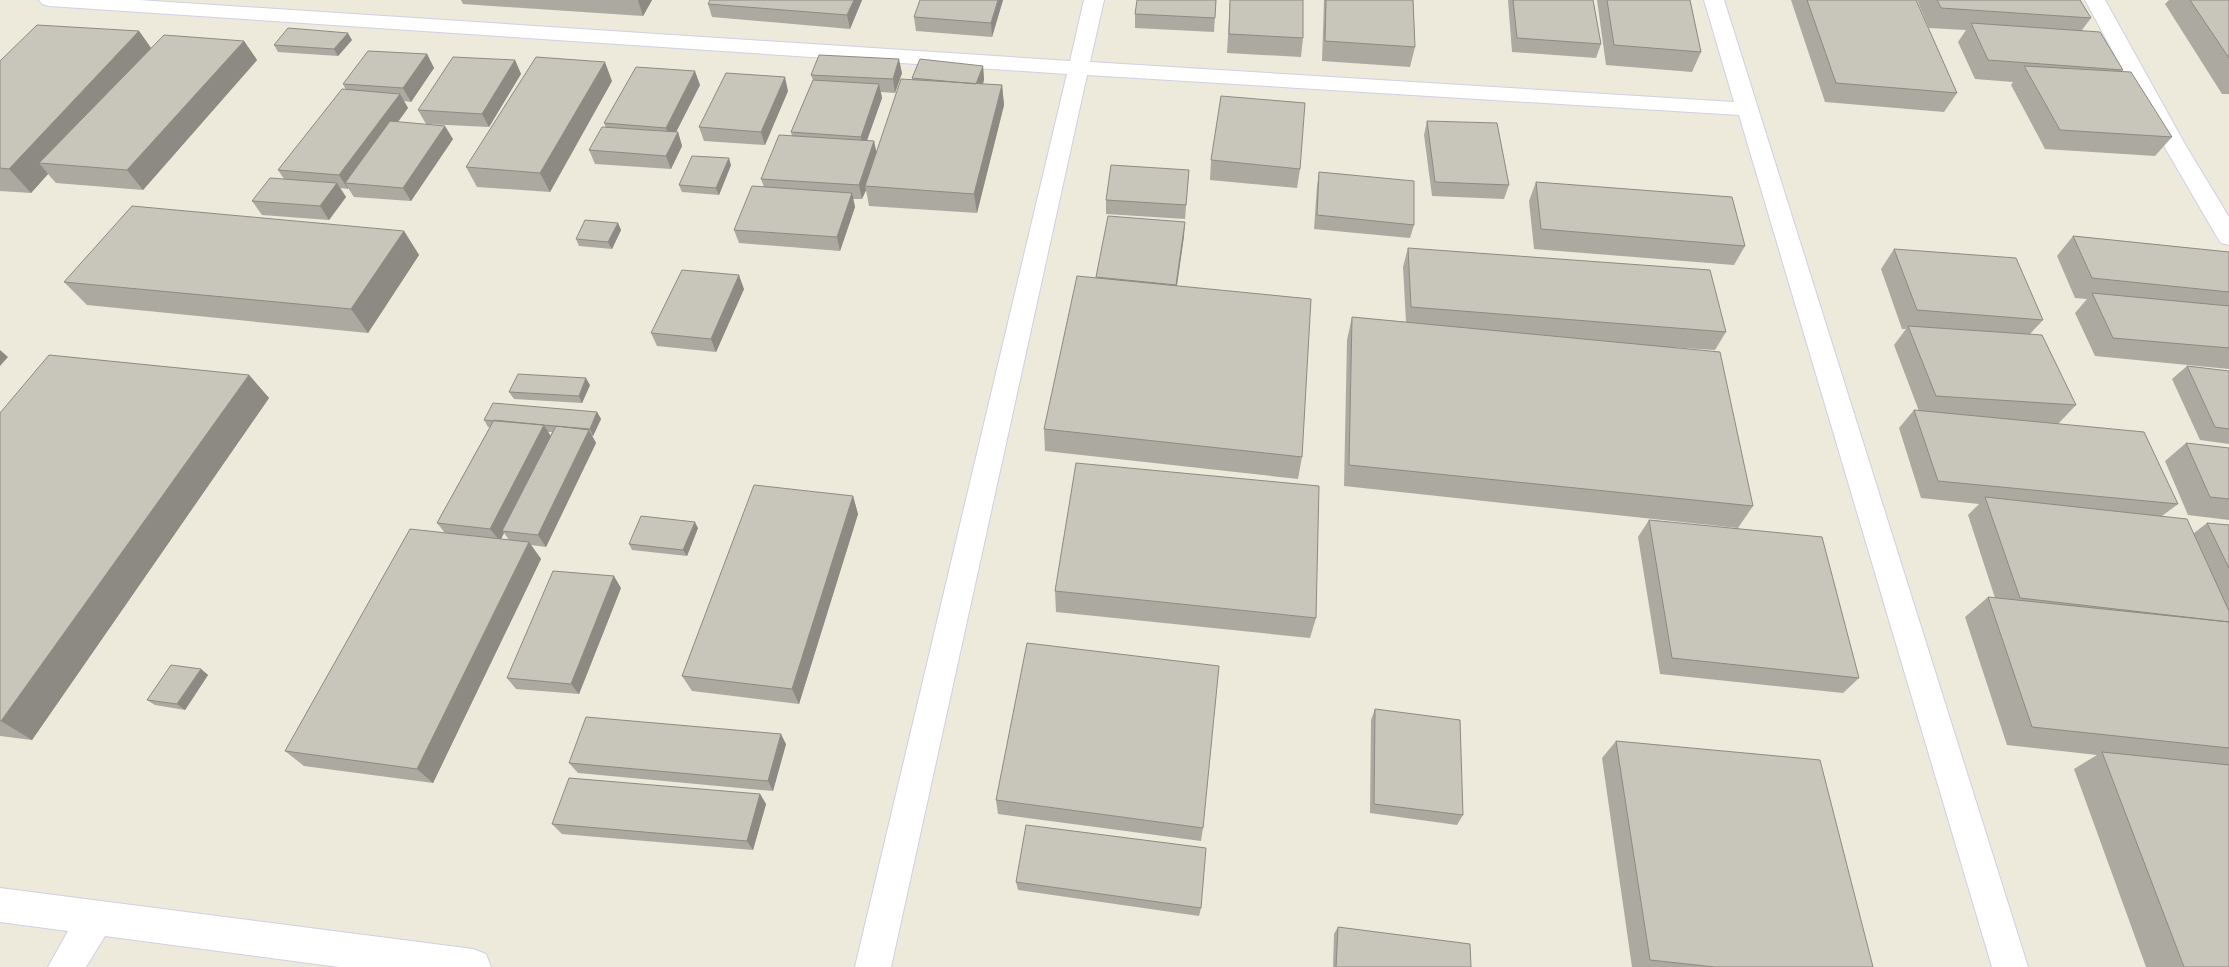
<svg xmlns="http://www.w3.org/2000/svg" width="2229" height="967" viewBox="0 0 2229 967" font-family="Jost,sans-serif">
<rect width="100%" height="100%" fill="#ede9db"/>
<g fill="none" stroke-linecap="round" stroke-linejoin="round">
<g stroke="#d0d0e4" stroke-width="2">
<path id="minor" d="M39,0h100l931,61 14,-61h20l-14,62 644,40 -30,-102h20l304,967h-36l-253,-852 -652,-40 -196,892h-36l212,-893 -1018,-68 -7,-2z
M2085,0h20l81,146 43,71v28l-8,-2 -4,-6 -53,-91z
M0,888l473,61 13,5 5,13h-152l-234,-31 -19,31h-38l20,-36 -68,-9z"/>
</g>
<use href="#minor" fill="#fff" fill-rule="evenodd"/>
</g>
<path fill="#aca9a1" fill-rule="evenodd" d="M461,0h191l-9,16 -180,-12z
M862,0l-12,29 -138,-12 -4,-13z
M1003,0l-11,37 -76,-6 -2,-14z
M1216,0l-2,32 -79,-4v-14z
M1230,0h73v38l-2,19 -74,-4z
M1324,0h89l2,47 -5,20 -88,-6z
M1508,0h85l8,44 -5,14 -84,-6z
M1597,0h93l11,52 -9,20 -86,-7z
M1791,0h125l41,93 -13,19 -119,-10z
M1917,0h163l11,18 -9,12 41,40 -2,1 51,66 -17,19 -110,-7 -34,-64 2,-3 -38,-3 -17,-37 8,-12 -37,-2z
M2169,0h60v94h-7l-57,-90z
M139,31l12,17 93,-7 13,19 -114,130 -87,-7 -8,-9 -17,19 -31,-2v-130z
M352,40l-14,16 -60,-4 -4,-7z
M427,54l7,14 -23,34 -7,-1 4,7 -10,14 55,17 -42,62 -57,-4 -6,-9v1l-8,-1 6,9 -17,23 -67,-5 -10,-14 32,-22 -6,-9 68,-80 -3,-6z
M515,60l6,14 -32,53 -63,-3 -8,-14z
M983,66l1,14 -1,4 19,1 2,20 -27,108 -108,-7 -3,-16 -4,9h-9l2,8 -15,44 -101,-8 -5,-13 30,-43 -3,-8 31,-43 -1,-4 22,-52 -2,-5 91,-2 -7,20 -14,-1 1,6 -15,43h7l2,11 36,-72v-2z
M612,81l-62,111 -73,-5 -11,-20z
M700,85l-24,47h2l4,14 -11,23 -76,-5 -6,-14 17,-22 -2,-5z
M788,91l-23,54 -61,-4 -5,-14z
M1427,121l82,64 -5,14 -72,-3 -8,-61z
M1211,160l89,9 -3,19 -87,-8z
M731,165l-12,30 -37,-3 -3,-7z
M1189,170l-4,49 -79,-5v-14z
M1319,172l95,53 -4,13 -96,-9 3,-43z
M1536,182l209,64 -11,19 -200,-16 -5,-48z
M618,223l3,7 -9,19 -33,-3 -3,-7z
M404,231l15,24 -51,78 -281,-28 -23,-23z
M1184,236l-7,50 125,171 -4,22 -253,-28 -1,-22 52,-151z
M2073,236l156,16v117l-134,-13 -20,-43 12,-14 -12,-1 -18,-42z
M1408,248l318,84 -11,18 -46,-3 84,159 -15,22 -394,-42 3,-146 5,-23 54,5 -3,-55z
M1894,249l149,71 -13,14 46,71 -18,19 120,80 -16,12 32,17 13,-10 22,2v442h-83l-72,-198 23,-14 -90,-10 -42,-128 23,-20 7,1 -27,-83 11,-11 -58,-6 -22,-70 15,-18 5,1 -25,-66 12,-16h-4l-21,-60z
M744,289l-28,63 -59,-6 -6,-13z
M2187,366l42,5v73l-29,-4 -28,-61z
M249,375l20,23 -237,342 -32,-4v-323z
M590,385l-8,18 -68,-4 -5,-7z
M597,412l4,7 -8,17h-1l4,7 -50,104 -15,-2 10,14 -108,224 -129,-17 -19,-15 160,-218 -8,-10 53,-96h-2l-4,-7zM548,432h4l-2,4zM504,533l5,7 -8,-1z
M2186,443l43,5v72l-41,-5 -23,-54z
M853,496l5,18 -59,190 -107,-13 -10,-15z
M1649,520l210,158 -16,15 -183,-19 -22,-137z
M698,528l-11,28 -55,-6 -3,-6z
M621,588l-42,106 -63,-5 -9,-11z
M1055,591l261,27 -6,20 -254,-26z
M201,669l7,6 -23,35 -30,-5 -8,-5z
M1375,709l88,106 -6,10 -87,-12 1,-93z
M1616,741l257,226h-241l-30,-209z
M786,744l-13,47 -195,-18 -9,-10z
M760,794l6,10 -13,46 -191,-16 -10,-10z
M996,800l207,28 -2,13 -203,-27z
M1016,882l185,26 -2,8 -181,-26z
M1338,927l133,40h-138l1,-33z"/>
<path fill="#8c8a83" d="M638,0h14l-9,16z
M854,0h8l-12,29 -3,-14z
M998,0h5l-11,37 -1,-14z
M139,31l17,24 -117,108 9,11 -17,19 -22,-24z
M348,33l4,7 -14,16 -4,-7z
M244,41l13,19 -114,130 -16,-20z
M427,54l7,14 -23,34 -8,-14z
M899,59l3,14 -7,20 -2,-14z
M515,60l6,14 -32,53 -7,-13z
M605,62l7,19 -62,111 -10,-19z
M983,66l1,14 -7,19 -1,-14z
M695,71l5,14 -29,57 -5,-14z
M785,77l3,14 -23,54 -4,-13z
M879,84l3,14 -19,53 -2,-14z
M1002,85l2,20 -27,108 -3,-19z
M400,94l8,14 -56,76 -7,-1 3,5v1l-9,-14z
M445,126l8,13 -42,62 -8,-13z
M678,132l4,14 -11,23 -5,-13z
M874,141l3,14 -12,31 1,4 -4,9 -3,-14z
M729,158l2,7 -12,30 -3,-7z
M337,183l9,14 -17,23 -9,-14z
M852,193l3,14 -15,44 -3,-14z
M1185,222l-1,14 -9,62 1,-13z
M618,223l3,7 -9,19 -4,-7z
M404,231l15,24 -51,78 -17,-24z
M739,275l5,14 -28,63 -5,-13z
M0,350l8,7 -8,9z
M249,375l20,23 -237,342 -31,-19z
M586,378l4,7 -8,18 -3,-7z
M597,412l4,7 -8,17 -3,-7z
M544,425l8,13 -50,93 2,2 -4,8 -10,-12z
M589,430l7,13 -50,104 -8,-12z
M853,496l5,18 -59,190 -7,-15z
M695,522l3,6 -11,28 -4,-6z
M529,542l12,17 -108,224 -16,-14z
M614,576l7,12 -42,106 -8,-10z
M201,669l7,6 -23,35 -8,-6z
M781,734l5,10 -13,47 -5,-10z
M760,794l6,10 -13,46 -6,-9z"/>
<path fill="#c8c5bb" stroke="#8c8a83" d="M710,0h144l-7,15 -139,-11z
M920,0h78l-7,23 -77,-6z
M1137,0h79l-1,18 -80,-4z
M1230,0h73v38l-74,-4z
M1326,0h87l2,47 -90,-6z
M1513,0h80l8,44 -84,-6z
M1607,0h83l11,52 -87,-7z
M1807,0h109l41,93 -121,-10z
M1937,0h143l11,18 -150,-10z
M2190,0h39v58z
M1971,23l129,9 23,38 -135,-10z
M37,25l102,6 -130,138 -9,-1v-107z
M288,28l60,5 -14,16 -60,-4z
M164,35l80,6 -117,129 -88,-7z
M368,51l59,3 -24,34 -60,-4z
M819,55l80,4 -6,20 -82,-4z
M453,57l62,3 -33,54 -64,-4z
M536,57l69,5 -65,111 -74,-6z
M920,59l63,7 -7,18 -64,-6z
M2024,66l107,6 41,65 -112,-7z
M636,67l59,4 -29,57 -62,-5z
M726,73l59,4 -24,55 -62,-5z
M901,79l101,6 -28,109 -109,-8z
M813,80l66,4 -18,53 -70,-5z
M342,89l58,5 -61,81 -61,-5z
M1221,96l84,7 -5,66 -89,-9z
M390,121l55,5 -42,62 -58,-5z
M1427,121l70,2 12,62 -74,-3z
M602,127l76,5 -12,24 -77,-6z
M779,135l95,6 -15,44 -98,-6z
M692,156l37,2 -13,30 -37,-3z
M1111,165l78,5 -3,35 -80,-5z
M1319,172l95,9v44l-97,-10z
M270,178l67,5 -17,23 -68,-5z
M1536,182l196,15 13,49 -204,-17z
M752,186l100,7 -15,44 -103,-7z
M132,206l272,25 -53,78 -287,-27z
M1108,216l77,6 -9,63 -80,-8z
M585,220l33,3 -10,19 -32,-3z
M2073,236l156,16v40l-137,-14z
M1408,248l302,22 16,62 -315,-25z
M1894,249l122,9 27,62 -126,-10z
M682,270l57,5 -28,64 -60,-6z
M1077,276l234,23 -9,158 -258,-28z
M2092,293l137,13v42l-116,-10z
M1352,317l368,35 33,154 -404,-41z
M1908,326l134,9 34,70 -140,-9z
M49,355l200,20 -248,346h-1v-308z
M2187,366l42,5v58l-14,-2z
M518,374l68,4 -7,18 -70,-4z
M493,403l104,9 -7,17 -106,-9z
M1914,410l230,22 34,72 -240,-23z
M494,420l50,5 -54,104 -53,-6z
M556,426l33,4 -51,105 -36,-4z
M2186,443l43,5v51l-19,-2z
M1076,463l243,23 -3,132 -261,-27z
M754,485l99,11 -61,193 -110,-13z
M1985,497l202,22 42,92v11l-209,-24z
M641,516l54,6 -12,28 -54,-6z
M1649,520l173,17 37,141 -187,-20z
M2207,523l22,2v43z
M410,529l119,13 -112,227 -132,-18z
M553,571l61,5 -43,108 -64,-6z
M1988,597l241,25v126l-197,-21z
M1027,643l192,23 -16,162 -207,-28z
M171,665l30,4 -24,35 -30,-4z
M1375,709l85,11 3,95 -89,-11z
M586,717l195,17 -13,47 -199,-18z
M1616,741l204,19 53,207h-158l-65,-7z
M2102,752l127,13v202h-45z
M569,778l191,16 -13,47 -195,-17z
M1026,825l180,23 -5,60 -185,-26z
M1338,927l132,17 1,23h-135z"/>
</svg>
